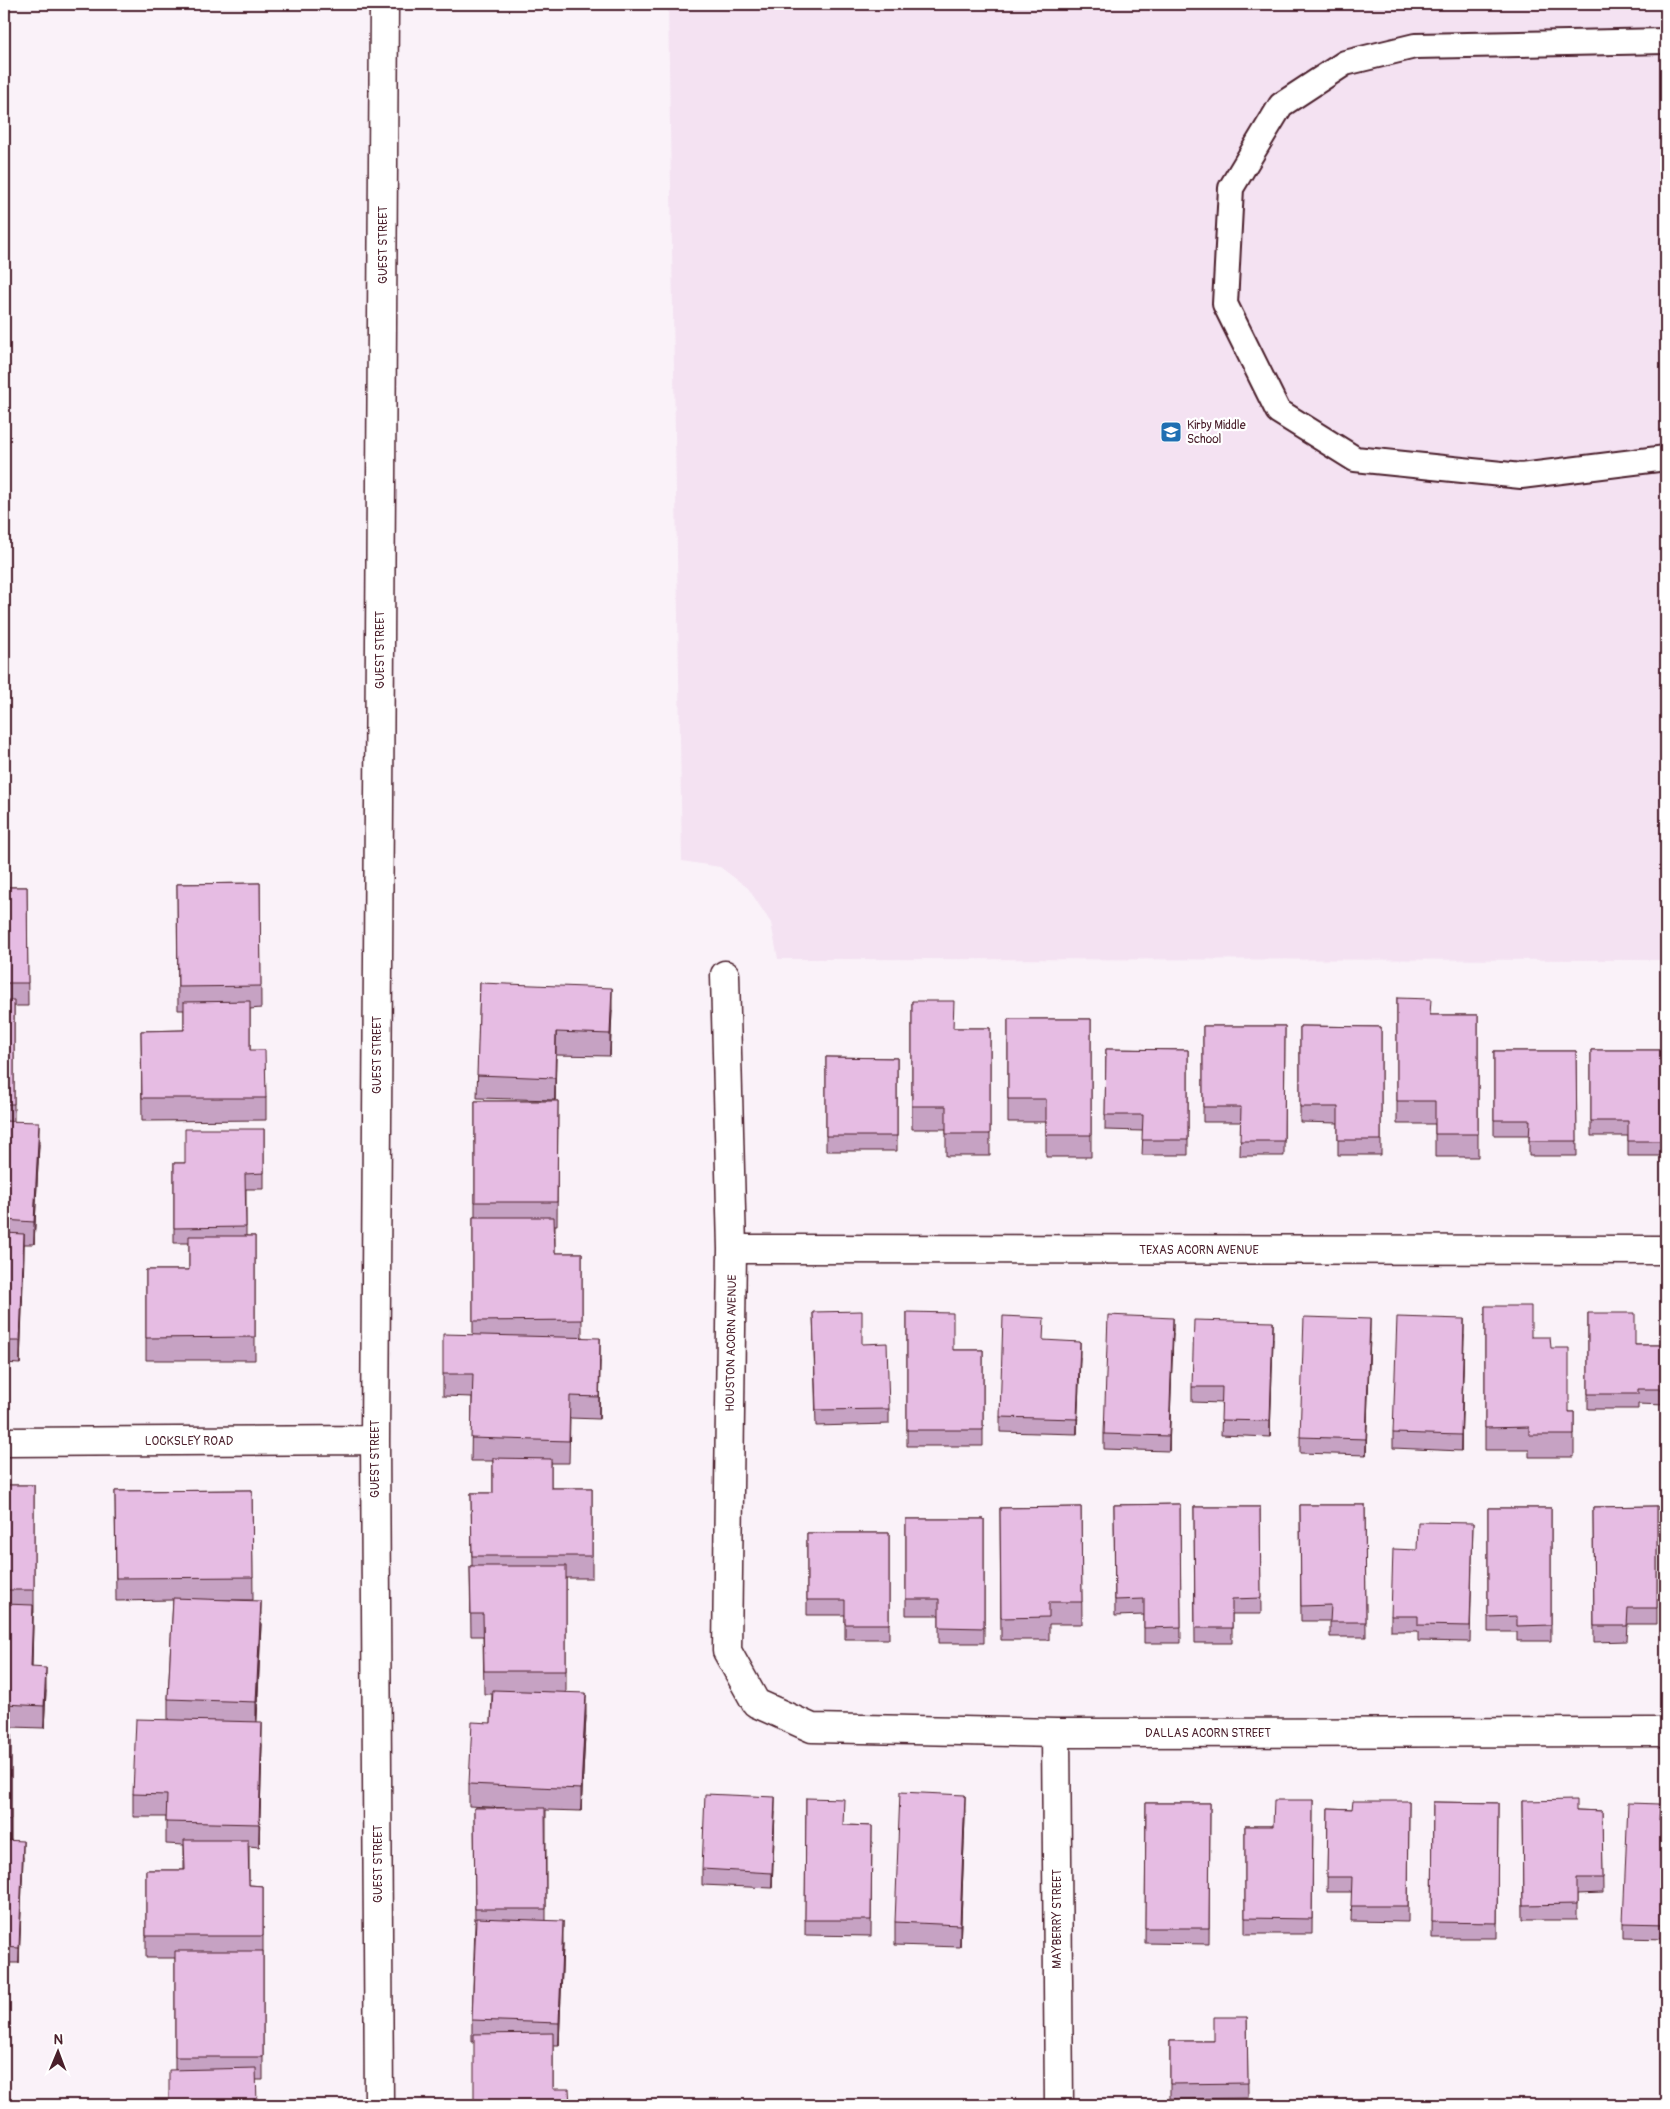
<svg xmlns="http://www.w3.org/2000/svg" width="1670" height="2109" viewBox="0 0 1670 2109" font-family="Pangolin,sans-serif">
<rect width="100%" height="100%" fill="#faf2f9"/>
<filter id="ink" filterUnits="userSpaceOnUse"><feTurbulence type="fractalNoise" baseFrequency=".02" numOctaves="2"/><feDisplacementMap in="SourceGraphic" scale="10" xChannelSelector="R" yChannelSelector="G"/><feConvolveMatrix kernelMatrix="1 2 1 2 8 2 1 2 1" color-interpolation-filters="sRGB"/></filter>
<g filter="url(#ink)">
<path fill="#f4e2f2" d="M668,4h998v956l-888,-1 -7,-36 -23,-35 -28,-21 -38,-6z"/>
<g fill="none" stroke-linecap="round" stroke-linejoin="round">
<g stroke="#4a1f2b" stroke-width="28">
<path id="lane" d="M1666,41l-251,5 -70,17 -64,42 -50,83 -6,116 53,107 77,48 166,17 145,-18"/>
</g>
<g stroke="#4a1f2b" stroke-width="31">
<path id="street" d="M725,975l7,274 -5,402 29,52 56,25 244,5 610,-1
M732,1249l934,1
M4,1442l371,-2
M1056,1733l3,372
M379,2105l-4,-665 9,-1436"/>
</g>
<use href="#lane" stroke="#fff" stroke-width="24"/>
<use href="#street" stroke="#fff" stroke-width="28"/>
</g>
<path fill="#c6a2c3" stroke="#4a1f2b" d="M260,883l1,125 -11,1v41l16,48v22l-124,1 -1,-90 43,-1v-20h-6l-1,-126z
M4,887h23l1,119h-14v115l25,23 -5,100h-10l-4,120 -16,-1z
M480,983l132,27 -2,46 -54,-1 -1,45 -78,-2z
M1397,998l34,17h47v142h-43v-33h-38z
M912,1001l42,27h36v128h-44v-27h-34z
M1008,1019h83v138h-45v-35h-38z
M1203,1026h82l-1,130h-44l1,-34h-38z
M1300,1026l81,1v128h-43v-32l-38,-1z
M1106,1049l82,1v105h-46l1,-24 -38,-1z
M1591,1050h75v106h-38v-20h-37z
M1494,1051h82l1,105h-48v-21h-35z
M826,1057l71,1v93h-71z
M475,1101h83l-1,124h-2v28h27v85l18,23 -1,58 -29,-1 -1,45h-18v25h41v90h-26v115l20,23 -5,95 -35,-1v110l17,24 -4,101h-6v44l17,16 -96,-63h-2v-22l3,-96 -1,-116h33l-38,-2v-22l22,-61 1,-29h-8l-1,-58h-12l-1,-70h2l-1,-73h22v-32h-22l1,-64 -29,-1v-22l30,-39v-118h2z
M264,1129v60h-18v47h9v124h-109v-90h43v-27h-15v-80h11z
M1485,1306l46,31 20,11 18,64h5v45h-45v-7h-44z
M813,1312l76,97v15l-73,2z
M907,1312l46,38h30v96h-76z
M1588,1313l47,32h30v60l-27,-1v5h-50z
M1173,1333l-4,118 -65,-2v-15z
M1370,1334l-4,121 -66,-2v-16z
M1464,1335l-3,116 -68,-3v-15z
M1273,1338l-3,99 -49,-2 1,-32 -30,-1v-15z
M1044,1340l36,17 -3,77 -77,-2v-15z
M4,1485h30v128h-1l-1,54 14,24 -2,37 -33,-1v114l12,16 -4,106h-15z
M252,1490l1,110h-34l42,24 -4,98 5,23 -3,102 -10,-1v39l14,1v194h-7l-81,-10v-112h-29v-88h38v-25l-18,-1v-27h-33v-23l35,-74v-21l5,-99 -57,1 -1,-110z
M1180,1504l1,139h-37v-28l-29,1 -1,-111z
M1300,1505h65l1,132h-36v-16h-29z
M1657,1506v118h-29l-1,17 -33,1 -1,-135z
M1081,1507l1,117h-33v16h-48l-1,-132z
M1194,1507h66l1,107h-29v29h-37z
M1488,1508h63v133h-34v-9h-29z
M906,1519h78v124h-45v-28h-33z
M1473,1523l-3,119 -52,-1v-10h-27v-15l26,-66z
M807,1533h82v106h-44v-24h-38z
M806,1798l38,27 28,1 -1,110 -66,-1z
M1313,1800l-1,134h-67v-108h28z
M1409,1801l-1,121 -57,-1 1,-29h-25l1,-84 24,1z
M1522,1801l54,9 26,1 1,82 -26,1v26h-54z
M1433,1802l65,1 -1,135h-65z
M1146,1803h64l-1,141 -64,-1z
M775,1812l-3,76 -70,-3v-16z
M965,1817l-5,130 -65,-2v-23z
M1660,1820h6v119l-43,-1v-15z
M1247,2017l1,81 -78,1v-58h44z"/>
<path fill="#a1849f" stroke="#4a1f2b" d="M612,988v22l-2,46v-22z
M556,1032v23l-1,45v-22z
M39,1122v22l-5,100v-22z
M24,1234v23l-4,107v-23z
M1173,1318v15l-4,118v-15z
M1370,1319v15l-4,121v-16z
M1464,1319v16l-3,116v-16z
M1273,1322v16l-3,99v-16z
M600,1338v23l-1,58v-22z
M1080,1342v15l-3,77v-15z
M261,1601v23l-5,101v-23z
M33,1605v23l-2,62v-23z
M46,1668v23l-2,37v-22z
M586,1693v23l-5,95v-22z
M262,1722v23l-3,102v-23z
M965,1795v22l-5,130v-22z
M775,1797v15l-3,76v-15z
M23,1841v16l-4,106v-15z
M563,1921v23l-4,101v-22z"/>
<path fill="#e6bce3" stroke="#4a1f2b" d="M260,883l1,103 -83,1 -1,-103z
M4,887h23l1,96h-24z
M480,983l132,5 -2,46 -54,-2 -1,46 -78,-3z
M1397,998l34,1 -1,16h48v119h-43v-33h-38z
M4,1000h10v104h-10z
M250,1001v49h15l1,48h-124l-1,-67 43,-1v-28z
M912,1001h42l-1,27h37v106h-44v-28h-34z
M1008,1019h83v116h-45v-36h-38z
M1203,1026h82l-1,115h-44l1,-34h-38z
M1300,1026l81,1v113h-43v-33h-38z
M1106,1049l82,1v90h-46l1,-25h-38z
M1591,1050h75v91h-38v-20h-37z
M1494,1051h82l1,90h-48l1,-21h-36z
M826,1057l71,1v78h-71z
M475,1101h83l-1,101h-82z
M4,1121l35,1 -5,100 -30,-2z
M185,1129h79v44l-19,1 1,53 -72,1v-65h11z
M473,1217h81l1,36h27v67l-109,1z
M4,1233l20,1 -4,107h-16z
M189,1236h66v101l-109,1v-68h43z
M1485,1306h46v31h19l1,11h18v64h5v23h-45v-8l-44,1z
M862,1311v33l25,-1 2,66 -73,1 -3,-98z
M907,1312l46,1v37h30v80h-76z
M1588,1313h47v32h30v44h-27v5h-50z
M1108,1315l65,3 -4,118 -65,-2z
M1003,1316l41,2 -1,22 37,2 -3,77 -77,-2z
M1304,1317l66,2 -4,120 -66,-2z
M1397,1317l67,2 -3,116 -68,-2z
M1194,1320l79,2 -3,99 -49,-1 1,-33h-30z
M443,1334l157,4 -1,59 -29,-1 -1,45 -98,-3 2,-64h-30z
M493,1458l58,1v29h41v68h-120l-1,-63h22z
M4,1485h30v105h-30z
M252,1490l1,87 -137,1 -1,-87z
M1180,1504l1,123 -37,1v-29l-29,1 -1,-95z
M1300,1505h65l1,117h-36l1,-17 -30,1z
M1657,1506v102h-29l-1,18h-33l-1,-119z
M1081,1507l1,95h-33v15l-48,1 -1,-110z
M1194,1507h66l1,91 -29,1v29h-37z
M1488,1508h63v117l-34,1v-10l-29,1z
M906,1519h78v109l-45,-1v-28h-33z
M1418,1522l55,1 -3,103 -52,-1v-9h-27l2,-67 24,1z
M807,1533h82v91h-44v-24h-38z
M470,1566h96v105h-82l-1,-57h-12z
M173,1598l88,3 -5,101 -88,-3z
M4,1604l29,1 -2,62 15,1 -2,38 -40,-2z
M493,1690l93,3 -5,96 -112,-5 3,-62 19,1z
M4,1719h7v101h-7z
M136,1719l126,3 -3,102 -93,-2 1,-27 -34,-1z
M900,1792l65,3 -5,130 -65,-3z
M705,1794l70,3 -3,76 -70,-4z
M806,1798l38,1 -1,26 29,1 -1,94h-66z
M1274,1800h39l-1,119 -67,-1v-92h28z
M1576,1800v10l26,1 1,67h-26v26l-54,1 -1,-104z
M1353,1801h56l-1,105h-57l1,-29h-25l1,-69 24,1z
M1433,1802l65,1 -1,120 -65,-1z
M1146,1803h64l-1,125h-64z
M1628,1803l32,1 -1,16h7v104l-43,-1z
M474,1808h71l1,101h-71z
M4,1840l19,1 -4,107 -15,-1z
M184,1840h64l1,45 14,1v50h-117v-66h39z
M476,1918l87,3 -4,102 -87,-3z
M175,1951h88v106h-88z
M1214,2017h33l1,66 -78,1v-43h44z
M553,2033v56h16l1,16h-96v-71z
M256,2068l1,37h-88v-35z"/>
</g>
<defs>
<g id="school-square" transform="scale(1.125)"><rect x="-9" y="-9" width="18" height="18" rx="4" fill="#1f6fb2" stroke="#fff"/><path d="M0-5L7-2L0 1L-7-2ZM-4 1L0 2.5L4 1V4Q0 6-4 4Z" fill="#fff"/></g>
</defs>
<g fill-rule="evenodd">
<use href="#school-square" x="1171" y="432"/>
</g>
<g text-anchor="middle" stroke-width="4.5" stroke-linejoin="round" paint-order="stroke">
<g font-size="12" fill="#4a1f2b" stroke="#fff">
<text transform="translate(383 245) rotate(-90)" y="4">GUEST STREET</text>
<text transform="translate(380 650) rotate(-90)" y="4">GUEST STREET</text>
<text transform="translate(377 1055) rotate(-90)" y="4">GUEST STREET</text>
<text x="1199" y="1254">TEXAS ACORN AVENUE</text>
<text transform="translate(731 1343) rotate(-89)" y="4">HOUSTON ACORN AVENUE</text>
<text x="189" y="1445">LOCKSLEY ROAD</text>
<text transform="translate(375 1459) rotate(-90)" y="4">GUEST STREET</text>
<text x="1208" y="1737">DALLAS ACORN STREET</text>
<text transform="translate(378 1864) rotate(-90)" y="4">GUEST STREET</text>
<text transform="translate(1057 1919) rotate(-90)" y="4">MAYBERRY STREET</text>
</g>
<g font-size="12" fill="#4a1f2b" stroke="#fff" text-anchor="start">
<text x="1187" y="429">Kirby Middle<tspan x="1187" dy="14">School</tspan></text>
</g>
</g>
<rect width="1670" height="2109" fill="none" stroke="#fff" stroke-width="20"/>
<rect x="10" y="10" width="1650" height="2089" fill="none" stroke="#4a1f2b" stroke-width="2" filter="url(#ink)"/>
<g transform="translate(58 2052) rotate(1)" stroke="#ffffff" stroke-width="4" paint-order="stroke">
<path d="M0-4L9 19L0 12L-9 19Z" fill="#4a1f2b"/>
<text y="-8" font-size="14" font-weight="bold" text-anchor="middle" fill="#4a1f2b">N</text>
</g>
</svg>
